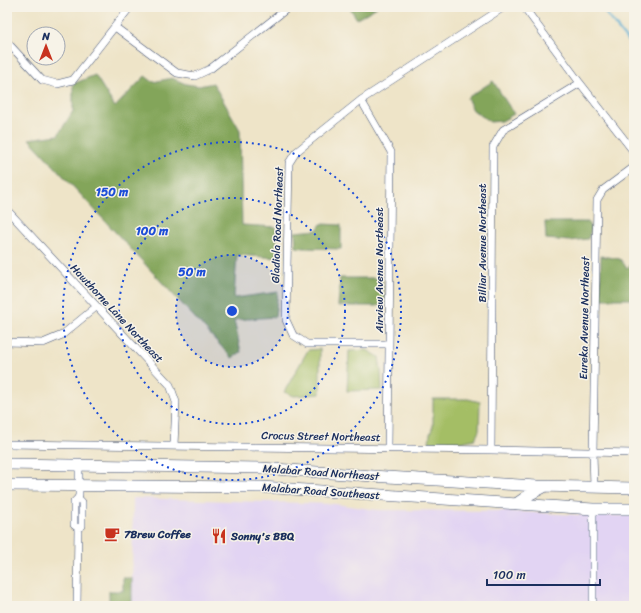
<svg xmlns="http://www.w3.org/2000/svg" width="641" height="613" viewBox="0 0 641 613" font-family="Sriracha,sans-serif">
<rect width="100%" height="100%" fill="#f7f3e8"/>
<filter id="ink" filterUnits="userSpaceOnUse"><feTurbulence type="fractalNoise" baseFrequency=".025" numOctaves="2"/><feDisplacementMap in="SourceGraphic" scale="8" xChannelSelector="R" yChannelSelector="G"/><feConvolveMatrix kernelMatrix="1 2 1 2 8 2 1 2 1" color-interpolation-filters="sRGB"/></filter>
<filter id="wash" filterUnits="userSpaceOnUse"><feTurbulence type="fractalNoise" baseFrequency=".012" numOctaves="4" result="noise"/><feDisplacementMap in="SourceGraphic" scale="16" xChannelSelector="R" yChannelSelector="G"/><feGaussianBlur stdDeviation="0.9" result="paint"/><feColorMatrix in="noise" values="0 0 0 0 0 0 0 0 0 0 0 0 0 0 0 0 0 1.4 0 .05"/><feComposite in="paint" operator="in"/></filter>
<g filter="url(#wash)">
<rect width="100%" height="100%" fill="#eee4c8"/>
<path fill="#e2d4f3" d="M133,498l202,6 43,6 125,1 76,4 55,1v90h-502z"/>
<path fill="#a4be65" stroke="#607662" d="M320,349v45l-26,2 -10,-4 24,-42z
M367,350l12,7 2,15 1,18 -35,1 2,-40z
M433,399h35l12,3 -1,29 -4,8 -14,3 -32,1 1,-9 3,-8z"/>
<path fill="#83a55a" stroke="#4f6a5c" d="M349,7h28l-20,12z
M95,75l20,32 30,-31 8,6 19,-4 14,6 13,2 14,-3 27,47 2,95 34,2 2,31 -41,-3 -3,43 44,-6 -3,25 -41,3 7,32 -9,6 -203,-219 29,-4 15,-24v-27z
M493,81l21,33 -12,7 -12,1 -17,-12 -6,-12z
M545,222h43l3,8 -3,9 -19,2 -23,-2z
M321,224l20,1v24l-37,-1 -8,-1 -1,-15 22,-2z
M601,256l19,3 7,9 7,-6v37h-34z
M340,278h42l3,26 -8,2h-39z
M123,578h9v28h-23v-15h14z"/>
<g fill="none" stroke-linecap="round" stroke-linejoin="round">
<path stroke="#56add2" stroke-width="2.5" d="M601,7l33,42"/>
</g>
</g>
<g filter="url(#ink)">
<g fill="none" stroke-linecap="round" stroke-linejoin="round">
<g stroke="#3b4a6e" stroke-width="8">
<path id="street" d="M524,7l56,76 54,69
M115,27l62,46 18,3 15,-7 79,-62
M7,42l35,38 15,4 16,-4 57,-73
M361,100l30,52 -3,296
M7,210l163,175 6,17 -2,43
M7,342l36,1 19,-8 34,-28
M389,344h-82l-14,-9 -7,-15 3,-157 7,-11 65,-52 143,-93
M7,444l484,6 143,3
M491,450l2,-303 10,-17 77,-47
M594,487l-1,-34 4,-253 6,-10 31,-23
M593,509v97
M78,528l-4,-3v-23l4,-4 1,-3v-31
M77,606l1,-78 4,-2v-24l-4,-4"/>
</g>
<g stroke="#3b4a6e" stroke-width="12">
<path id="secondary" d="M7,464l254,4 126,9 150,9 97,2
M7,485l254,2 332,22h41
M516,504l13,-9 15,-8"/>
</g>
<use href="#street" stroke="#fff" stroke-width="7"/>
<use href="#secondary" stroke="#fff" stroke-width="11"/>
</g>
</g>
<circle cx="232" cy="311" r="56" fill="#1d4ed8" fill-opacity=".12"/>
<g fill="none" stroke="#1d4ed8" stroke-width="2" stroke-dasharray="2 4">
<circle cx="232" cy="311" r="56"/>
<circle cx="232" cy="311" r="113"/>
<circle cx="232" cy="311" r="169"/>
</g>
<defs>
<g id="cafe-bare" transform="scale(1.2)"><path d="M-5.5-4.5H6V0H3Q3 3.5 0 3.5H-2.5Q-5.5 3.5-5.5 0ZM3-3.2v2h1.7v-2ZM-6 4.5H4V6H-6Z" fill="#c8321e" stroke="#f7f3e8" stroke-width="2.5" paint-order="stroke"/></g>
<g id="restaurant-bare" transform="scale(1.2)"><path d="M-5-6h1v4h1v-4h1v4h1v-4h1v5L-1.5 .5V6h-2V.5L-5-1ZM5-6V6H3V1.5H1.5Q1.5-4 5-6Z" fill="#c8321e" stroke="#f7f3e8" stroke-width="2.5" paint-order="stroke"/></g>
</defs>
<g fill-rule="evenodd">
<use href="#cafe-bare" x="112" y="534"/>
<use href="#restaurant-bare" x="219" y="536"/>
</g>
<g text-anchor="middle" stroke-width="3" stroke-linejoin="round" paint-order="stroke">
<g font-size="11" fill="#1b2f5e" stroke="#f7f3e8">
<text transform="translate(277 225) rotate(-88)" y="4">Gladiola Road Northeast</text>
<text transform="translate(482 243) rotate(-90)" y="4">Billiar Avenue Northeast</text>
<text transform="translate(379 270) rotate(-90)" y="4">Airview Avenue Northeast</text>
<text transform="translate(117 313) rotate(47)" y="4">Hawthorne Lane Northeast</text>
<text transform="translate(584 318) rotate(-89)" y="4">Eureka Avenue Northeast</text>
<text transform="translate(321 436) rotate(1)" y="4">Crocus Street Northeast</text>
<text transform="translate(321 472) rotate(4)" y="4">Malabar Road Northeast</text>
<text transform="translate(321 491) rotate(4)" y="4">Malabar Road Southeast</text>
</g>
<g font-size="11" font-weight="bold" fill="#1b2f5e" stroke="#f7f3e8" text-anchor="start">
<text x="124" y="538">7Brew Coffee</text>
<text x="231" y="540">Sonny's BBQ</text>
</g>
</g>
<circle cx="232" cy="311" r="6" fill="#1d4ed8" stroke="#f7f3e8" stroke-width="2"/>
<g font-size="12" text-anchor="middle" font-weight="bold" fill="#1d4ed8" stroke="#f7f3e8" stroke-width="3" stroke-linejoin="round" paint-order="stroke">
<text x="112" y="196">150 m</text>
<text x="152" y="235">100 m</text>
<text x="192" y="276">50 m</text>
</g>
<rect width="641" height="613" fill="none" stroke="#f7f3e8" stroke-width="24"/>
<g transform="translate(46 46)"><circle r="19" fill="#f7f3e8" stroke="#9fa5b1"/>
<path d="M0-3L7 15L0 10L-7 15Z" fill="#c8321e"/>
<text y="-6" font-size="11" font-weight="bold" text-anchor="middle" fill="#1b2f5e">N</text>
</g>
<path d="M487 579v6h113v-6" fill="none" stroke="#1b2f5e" stroke-width="2"/>
<text x="493" y="579" font-size="12" fill="#1b2f5e" stroke="#f7f3e8" stroke-width="3" paint-order="stroke">100 m</text>
</svg>
